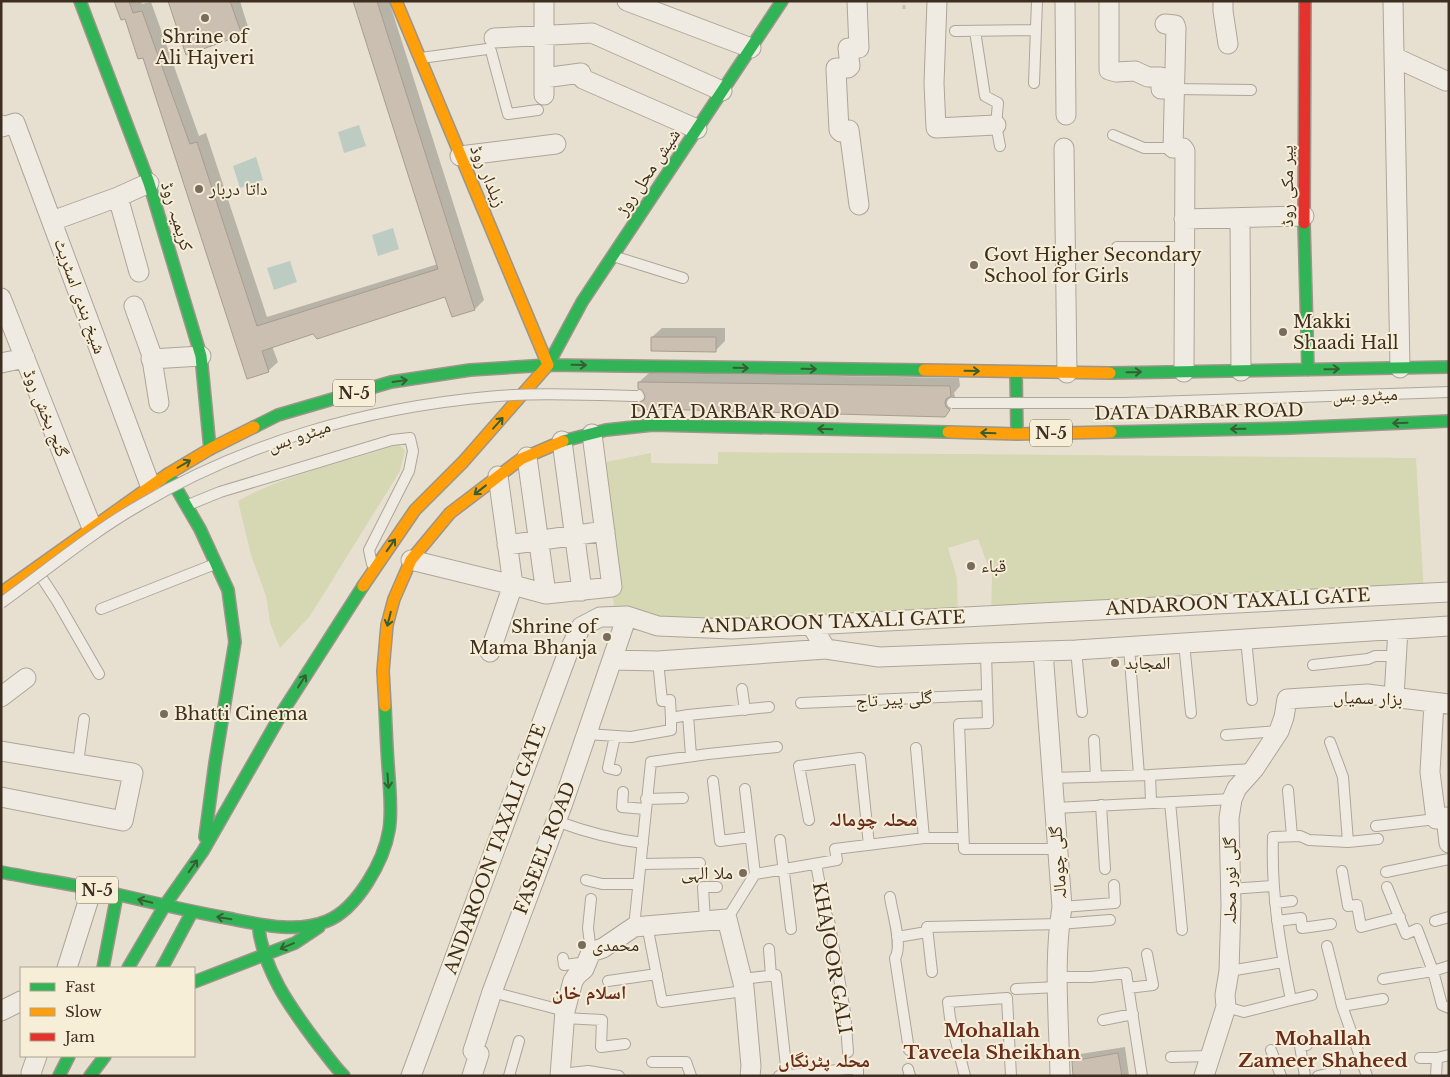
<svg xmlns="http://www.w3.org/2000/svg" width="1450" height="1077" viewBox="0 0 1450 1077" font-family="'Libre Baskerville','Noto Naskh Arabic',serif">
<rect width="100%" height="100%" fill="#e7e0d1"/>
<path fill="#d6d7b3" d="M399,444l6,7 -5,20 -90,145 -30,32 -10,-25 -4,-27 -15,-41 -13,-54c50,-28 107,-38 161,-57z
M718,452l698,6 8,135 -433,22 1,-39 -14,-37 -30,9 9,30 1,39 -226,12 -117,-12 -3,-30 -16,-123 55,-11v10l67,1z"/>
<path fill="#bcccc2" d="M359,125l7,21 -22,7 -6,-21z
M256,157l7,23 -23,8 -7,-22z
M393,228l6,21 -21,7 -6,-21z
M290,261l7,21 -23,8 -7,-22z"/>
<path fill="#0003" d="M115,1h26l1,3 9,-2 48,134 7,-3 61,184 171,-53 -84,-263h35l95,299 -9,9 -29,-14 -132,37 -42,14 6,16 -10,9 -125,-315 -17,-39z
M169,1h71l8,26 -7,7z
M662,328h63v13l-10,10 -63,-14z
M649,373l310,5 1,8 -6,7 1,4 4,3 -14,15 -306,-12 7,-6 -7,-15z
M1125,1047l4,29h-54l-2,-15 7,-7z"/>
<path fill="#cbbfb2" stroke="#a89c90" d="M114,1h15l4,12 9,-2 48,133 7,-2 60,184 181,-57 -85,-268h24l98,309 -23,7 -7,-20 -128,42 -4,-5 -51,17 7,21 -22,7 -104,-321 -5,1 -13,-40 -4,1z
M168,1h62l12,34 -56,20z
M651,337h65v15l-65,-1z
M638,382l312,4 1,10 -5,3 -1,4 1,4 4,3 -5,7 -292,-8 -15,2v-8l6,-3 1,-4 -3,-6 -4,-1z
M1118,1053l4,23h-49l-1,-15z"/>
<g fill="none" stroke-linecap="round" stroke-linejoin="round">
<g stroke="#ada599" stroke-width="12">
<path id="lane" d="M955,31l81,-1
M975,31l10,65 13,7 -2,22 4,21
M421,58l66,-9 4,2 17,63 30,-4
M1034,83l3,-82
M1174,89l77,1
M1113,135l31,13h29
M1117,247h68
M613,256l70,22
M188,505l32,-13 172,-52 18,-2 3,13 -4,20 -40,79 3,14
M36,569l21,32 42,73
M101,609l114,-45
M1246,639l6,61
M1184,643l7,70
M1129,647l10,128
M1076,650l6,62
M986,653l2,70 -29,1 5,125h93
M658,661l4,40 8,-1 1,18
M1313,665l55,-6 7,-3h21
M742,689l3,21
M801,703l186,-8
M587,734l44,3 40,-7v-12l17,-3
M1226,735l53,-4
M615,736l-7,32 8,2
M1094,740l2,37
M1330,742l13,35 5,65
M916,748l8,90
M691,756l-3,-41 81,-8
M78,763l6,-44
M1150,775l1,27
M1052,778l98,-3 103,-6
M713,781l7,60 30,-4
M745,789l10,85
M1288,790l4,46
M623,792l-1,15 23,2
M646,799l37,-1
M1170,802l12,128
M1101,805l4,64
M1055,808l177,-9
M809,820l-10,-54 61,-8 9,87
M556,821c30,11 55,18 87,22
M1376,826l60,-7
M780,840l11,89
M641,864l59,-1
M816,864l9,48 4,8 16,92 3,40
M1342,871l6,35 9,-1 4,22 39,-10
M1386,872l63,-13
M586,880l16,4h36
M1387,887l19,47 11,-5 16,42 9,34 7,3
M1230,889l43,-3
M890,897c2,15 13,49 5,61l14,92
M1275,903l17,-2
M1062,907l53,-4 -1,-18
M727,919l28,-45 82,-14 -2,-11 89,-11h39
M705,921l-2,-34h14
M1277,921l24,-3 1,10 29,-4
M1435,921l14,-4
M647,925l15,77 82,-11
M634,927l17,-165 57,-8 69,-7
M897,937l30,-5
M1327,946l15,60 25,70
M769,949l2,27
M591,952l-3,-24 3,-29
M563,958l1,7 24,-3
M1229,971l54,-9
M932,972l-5,-45 132,-3 51,-4
M1057,977h34l35,-4 16,103
M742,979l34,-4 11,100
M1383,979l50,-8 16,-5
M608,981l49,-7
M1128,988l25,-3 -6,-31
M1016,989l42,-2
M492,992l73,19
M1291,1000l21,-5
M1342,1006l41,-7
M1226,1007l18,5 47,-12c-11,-54 -20,-107 -18,-163l27,-1 9,4 39,2 30,-3
M564,1018l38,2 -1,27 24,-3
M1103,1020l30,-6
M1271,1050l10,26
M1171,1057l39,-1
M1420,1058h17l12,-3
M652,1062h34l5,14
M908,1069l2,7
M561,1074l27,-3 31,5
M509,1076l10,-35
M779,1076l79,-8v8
M965,1076l-15,-58 -2,-16 59,-4 4,78
M1305,1076l-5,-30 7,-1
M1318,1076l17,-4
M1436,1076l1,-18"/>
</g>
<g stroke="#ada599" stroke-width="21">
<path id="street" d="M544,1v94
M627,1l124,47
M857,1l2,47h-11l2,18 -2,2h-12v2l3,60 2,2 8,-2 10,75
M937,1l-3,82 2,45 60,-3
M1065,1l1,114
M1109,1v69l7,2 19,-1 13,6h13v12h11
M1223,1v10l5,33
M1393,1l7,367
M1165,24l10,1 1,3 -3,120h10l2,3 -1,221
M494,38l98,-5 130,58
M1394,57l52,24
M544,78l37,-5 2,6 114,50
M1,125l1,2 13,-4 135,362
M1064,148l3,225
M460,156l96,-12
M118,197l21,75
M1240,218l1,153
M1184,219l120,-3
M52,221l66,-24 31,-14
M1,298l91,230
M134,306l17,47 8,50
M151,359l50,-3
M1,363l24,-5
M562,441l20,150
M527,457l19,137
M507,545l98,-14
M411,560l102,25 33,9 66,-7 -20,-153
M811,625l15,24 53,8 107,-4 90,-3 373,-24
M1043,651l19,256c-9,55 -3,113 -2,169
M490,652l23,-67 -15,-109
M612,660l46,1 168,-12
M1,697l25,-19
M1394,697l4,-68
M1434,703l-4,69 6,47 10,-2 3,26
M1,751l132,22 -10,48 -122,-24
M67,968l25,-79
M1,1011l20,-10
M32,1076l-1,-3 6,-17
M411,1076l156,-421 14,-28 19,-10 27,-1 31,10 74,3 717,-37
M472,1076l7,-22 -6,-3 19,-59 71,-189 64,-187
M560,1076l5,-65 8,-30 4,-6 7,-6 7,-17 12,-4 31,-21 93,-8 17,68 7,79 -1,10
M1204,1076l22,-69 -1,-12 4,-24 2,-66 -2,-87 3,-19 5,-11 17,-19 25,-38 5,-14 3,-18 80,-5 82,10"/>
</g>
<g stroke="#9c958a" stroke-width="14">
<path id="fast" d="M80,1l69,182 52,173 9,93
M1304,223l4,147
M548,365l34,-63 200,-301
M1016,372l1,62
M1110,373l339,-6
M254,427l24,-12 113,-33 79,-12 78,-5 376,5
M1111,432l179,-4 159,-7
M563,441l43,-11 47,-5 295,7
M168,474l32,55 28,61 7,52 -20,121 -10,74
M1,872c31,6 62,11 93,17 44,10 88,21 133,29 31,6 69,16 100,3 30,-12 57,-60 62,-91 3,-17 1,-35 0,-52 -2,-24 -3,-48 -4,-72
M258,924c5,46 32,83 59,119 9,11 17,23 27,33
M103,968l14,-73
M128,968l37,-63 38,-54 80,-140 80,-125
M162,968l30,-56
M194,982l101,-39 24,-16
M59,1076l10,-20
M90,1076l15,-20"/>
</g>
<g stroke="#9c958a" stroke-width="14">
<path id="slow" d="M396,1l152,364
M924,370l186,3
M948,432l69,2 94,-2
M363,586l52,-76 48,-48 85,-97
M1,593l167,-119 42,-25 44,-22
M385,706l-2,-35 4,-46 7,-26 17,-39 39,-47 71,-54 42,-18"/>
</g>
<g stroke="#9c958a" stroke-width="14">
<path id="jam" d="M1304,223l1,-222"/>
</g>
<path stroke="#c8c2b9" stroke-width="3" stroke-dasharray="4 2.5" stroke-linecap="butt" d="M904,9v-8"/>
<use href="#lane" stroke="#efebe3" stroke-width="10"/>
<use href="#street" stroke="#efebe3" stroke-width="19"/>
<use href="#fast" stroke="#30b455" stroke-width="11"/>
<use href="#slow" stroke="#ff9f0a" stroke-width="11"/>
<use href="#jam" stroke="#e5322d" stroke-width="11"/>
<g stroke="#ada599" stroke-width="12" stroke-linecap="butt">
<path id="lane-bridge" d="M952,403h172l325,-11
M1,603c46,-33 90,-70 139,-98 104,-62 227,-97 347,-108 50,-5 101,-2 151,-1"/>
</g>
<use href="#lane-bridge" stroke="#efebe3" stroke-width="10"/>
</g>
<defs><path id="oneway-shaft" d="M-6 0H5M1.5-3L5.5 0L1.5 3" fill="none" stroke-width="1.6" stroke-linecap="round" stroke-linejoin="round" transform="scale(1.25)"/></defs>
<g stroke="#385d33">
<use href="#oneway-shaft" transform="translate(579 365) rotate(1)"/>
<use href="#oneway-shaft" transform="translate(741 368) rotate(1)"/>
<use href="#oneway-shaft" transform="translate(809 369) rotate(1)"/>
<use href="#oneway-shaft" transform="translate(1332 369) rotate(-1)"/>
<use href="#oneway-shaft" transform="translate(972 371) rotate(1)"/>
<use href="#oneway-shaft" transform="translate(1134 372) rotate(-1)"/>
<use href="#oneway-shaft" transform="translate(400 381) rotate(-8)"/>
<use href="#oneway-shaft" transform="translate(498 423) rotate(-48)"/>
<use href="#oneway-shaft" transform="translate(1400 423) rotate(178)"/>
<use href="#oneway-shaft" transform="translate(825 429) rotate(-178)"/>
<use href="#oneway-shaft" transform="translate(1238 429) rotate(179)"/>
<use href="#oneway-shaft" transform="translate(988 433) rotate(-178)"/>
<use href="#oneway-shaft" transform="translate(184 464) rotate(-30)"/>
<use href="#oneway-shaft" transform="translate(480 490) rotate(142)"/>
<use href="#oneway-shaft" transform="translate(391 545) rotate(-55)"/>
<use href="#oneway-shaft" transform="translate(389 619) rotate(104)"/>
<use href="#oneway-shaft" transform="translate(302 681) rotate(-58)"/>
<use href="#oneway-shaft" transform="translate(388 781) rotate(86)"/>
<use href="#oneway-shaft" transform="translate(193 866) rotate(-55)"/>
<use href="#oneway-shaft" transform="translate(145 901) rotate(-167)"/>
<use href="#oneway-shaft" transform="translate(224 918) rotate(-170)"/>
<use href="#oneway-shaft" transform="translate(287 946) rotate(157)"/>
</g>
<g fill="#786c5e" stroke="#f7eed8" stroke-width="2">
<circle cx="205" cy="18" r="5"/>
<circle cx="199" cy="189" r="5"/>
<circle cx="974" cy="265" r="5"/>
<circle cx="1283" cy="332" r="5"/>
<circle cx="971" cy="566" r="5"/>
<circle cx="607" cy="637" r="5"/>
<circle cx="1115" cy="663" r="5"/>
<circle cx="164" cy="714" r="5"/>
<circle cx="743" cy="873" r="5"/>
<circle cx="582" cy="945" r="5"/>
</g>
<g text-anchor="middle" stroke-width="4" stroke-linejoin="round" paint-order="stroke">
<g fill="#f7eed8" stroke="#756857" stroke-width="1">
<rect x="333" y="379.5" width="42" height="27" rx="4"/>
<rect x="1030" y="419.5" width="42" height="27" rx="4"/>
<rect x="76" y="876.5" width="42" height="27" rx="4"/>
</g>
<g font-size="16" font-weight="bold" fill="#3d2e20">
<text x="354" y="399">N-5</text>
<text x="1051" y="439">N-5</text>
<text x="97" y="896">N-5</text>
</g>
<g font-size="18" fill="#3d2e20" stroke="#f7eed8" text-anchor="start">
<text x="205" y="43" text-anchor="middle">Shrine of<tspan x="205" dy="21">Ali Hajveri</tspan></text>
<text x="209" y="195">داتا دربار</text>
<text x="984" y="261">Govt Higher Secondary<tspan x="984" dy="21">School for Girls</tspan></text>
<text x="1293" y="328">Makki<tspan x="1293" dy="21">Shaadi Hall</tspan></text>
<text x="981" y="572">قباء</text>
<text x="597" y="633" text-anchor="end">Shrine of<tspan x="597" dy="21">Mama Bhanja</tspan></text>
<text x="1125" y="669">المجاہد</text>
<text x="174" y="720">Bhatti Cinema</text>
<text x="733" y="879" text-anchor="end">ملا الہی</text>
<text x="592" y="951">محمدی</text>
</g>
<g font-size="18" fill="#3d2e20" stroke="#f7eed8">
<text transform="translate(648 172) rotate(-56)" y="6">شیش محل روڑ</text>
<text transform="translate(488 176) rotate(67)" y="6">زیلدار روڈ</text>
<text transform="translate(1287 186) rotate(-90)" y="6">پیر مکی روڈ</text>
<text transform="translate(177 216) rotate(73)" y="6">کریمیہ روڈ</text>
<text transform="translate(80 296) rotate(70)" y="6">شیخ ہندی اسٹریٹ</text>
<text transform="translate(1365 395) rotate(-2)" y="6">میٹرو بس</text>
<text x="735" y="418">DATA DARBAR ROAD</text>
<text transform="translate(1199 412) rotate(-1)" y="6">DATA DARBAR ROAD</text>
<text transform="translate(46 413) rotate(68)" y="6">گنج بخش روڈ</text>
<text transform="translate(299 436) rotate(-19)" y="6">میٹرو بس</text>
<text transform="translate(1238 602) rotate(-3)" y="6">ANDAROON TAXALI GATE</text>
<text transform="translate(833 622) rotate(-2)" y="6">ANDAROON TAXALI GATE</text>
<text transform="translate(1368 698) rotate(2)" y="6">بزار سمیاں</text>
<text transform="translate(894 699) rotate(-3)" y="6">گلی پیر تاج</text>
<text transform="translate(545 848) rotate(-69)" y="6">FASEEL ROAD</text>
<text transform="translate(495 849) rotate(-70)" y="6">ANDAROON TAXALI GATE</text>
<text transform="translate(1058 863) rotate(-94)" y="6">گلی چومالہ</text>
<text transform="translate(1230 881) rotate(-90)" y="6">گلی نور محلہ</text>
<text transform="translate(832 958) rotate(80)" y="6">KHAJOOR GALI</text>
</g>
<g font-size="19" font-weight="bold" fill="#6b2e1e" stroke="#f7eed8">
<text x="873" y="826">محلہ چومالہ</text>
<text x="589" y="999">اسلام خان</text>
<text x="992" y="1037">Mohallah<tspan x="992" dy="22">Taveela Sheikhan</tspan></text>
<text x="1323" y="1045">Mohallah<tspan x="1323" dy="22">Zameer Shaheed</tspan></text>
<text x="824" y="1067">محلہ پٹرنگاں</text>
</g>
</g>
<rect width="1450" height="1077" fill="none" stroke="#3d2e20" stroke-width="5"/>
<rect x="20" y="967" width="175" height="90" fill="#f7eed8" stroke="#ada18e"/>
<rect x="30" y="983" width="25" height="8" fill="#30b455" stroke="#ada18e"/>
<text x="65" y="992" font-size="15" fill="#3d2e20">Fast</text>
<rect x="30" y="1008" width="25" height="8" fill="#ff9f0a" stroke="#ada18e"/>
<text x="65" y="1017" font-size="15" fill="#3d2e20">Slow</text>
<rect x="30" y="1033" width="25" height="8" fill="#e5322d" stroke="#ada18e"/>
<text x="65" y="1042" font-size="15" fill="#3d2e20">Jam</text>
</svg>
